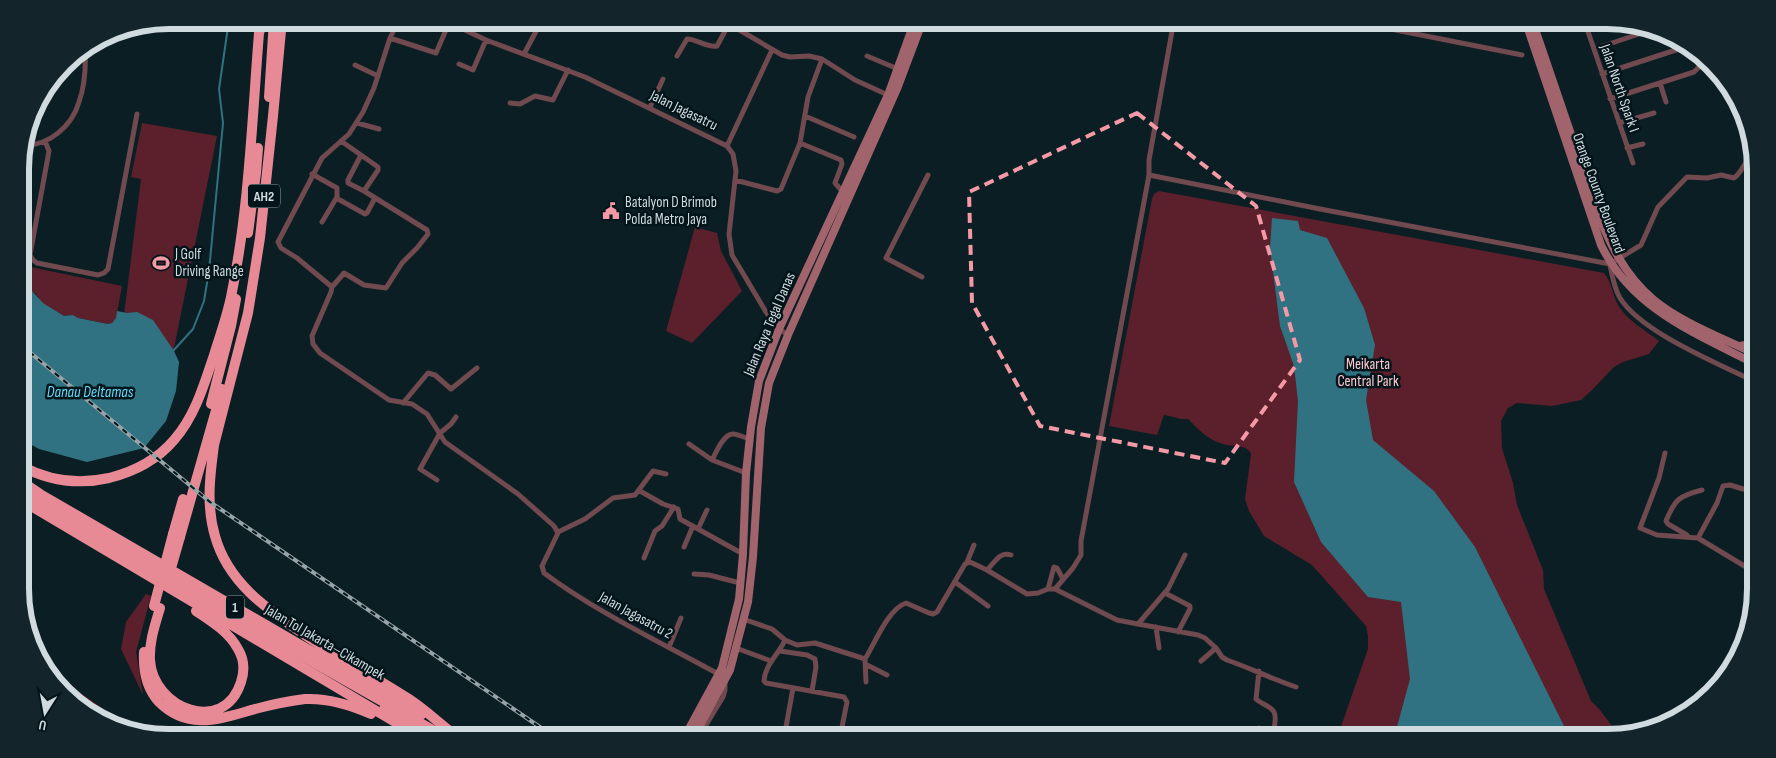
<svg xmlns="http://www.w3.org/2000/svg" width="1776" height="758" viewBox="0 0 1776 758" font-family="'Sofia Sans Condensed',sans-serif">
<rect width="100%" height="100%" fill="#0b1e23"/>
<path fill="#5b202b" d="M142,123l75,13 -45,222 -52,-11 21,-168 -10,-2z
M1159,191l445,82c8,10 8,20 13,30 8,16 28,27 42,38l-10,13 -26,8 -9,5 -23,24 -10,9 -29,6 -35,-3 -9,5 -7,13 1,27 11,35 4,22 26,65 1,19 47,112 9,9 20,27 -283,1 31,-89v-13l-2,-10 -54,-61 -48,-29 -15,-25 -4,-12 6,-45c-4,-10 -18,-7 -28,-10 -15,-4 -24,-14 -35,-25 -9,1 -15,-3 -24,-4l-7,20 -48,-9 43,-227 2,-5z
M695,227l22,6 4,18 21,40 -50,52 -26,-12z
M21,265l101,21 -6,32 -4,5 -4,1 -30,-6 -5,-3 -9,1 -22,-13 -7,-10 -10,-4 -4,1z
M146,594l5,2 -15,56 7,43 -22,-46 5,-27z
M46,669l59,41 -6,7 -48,-37z"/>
<path fill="#317282" d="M1272,218l26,3 2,9 27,8 37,70 11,37 -9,55 7,40 61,51 41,56 95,191h-176l16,-59 -9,-77 -33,-5 -47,-55 -27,-60 4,-81 -4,-35 -14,-40 -10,-78z
M25,289l6,1 12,13 21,13 9,-1 5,3 30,6 4,-1 4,-5 1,-7 10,2 10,-1 16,8 21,31 5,11 -3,29 -10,30 -22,27 -57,14 -48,-13 -18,-10v-149z"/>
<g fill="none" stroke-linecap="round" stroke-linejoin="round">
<path stroke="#317282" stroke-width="2" d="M173,351l20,-22 11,-28 5,-30 14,-148 -4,-34 10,-69"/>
<path stroke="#704a4f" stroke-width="5" d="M399,20l-9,18 -16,50 -11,24 -14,22 -27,24 -44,84 3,6 16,10 35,29 -1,5 -19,44 1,8 7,9 69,47 23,4 15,10 18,28 73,52 36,32 4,7 -16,33 2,7c54,40 116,69 176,102
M444,20l42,20 99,37 142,69 6,8 3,17 -7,63 3,21 34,57 13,17 9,6
M799,20l6,4
M1174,20l-25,140v15l171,34 290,55 31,-19 17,-38 29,-30 20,1 14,-3 13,3c9,-6 11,-20 21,-23
M1345,20l177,35
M1584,20l49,143
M729,24l53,31 8,2 19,-1 13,3 33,21 33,15
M1585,25l16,-5
M390,38l46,15 13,-30
M1594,49l60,-20
M524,54l18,-34
M677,56l10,-17c10,0 20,9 30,7l14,-26
M867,56l31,13
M459,64l14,6 13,-30
M355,65l23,11
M1602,74l83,-27
M1660,83l6,19
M1610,99l84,-27 10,-10
M510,103l10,1 15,-8 18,4 15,-30
M650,107l13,-28
M805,116l49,21
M357,123l22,6
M1619,123l35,-10
M45,141l4,10 -19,104 3,5 4,3 61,12 6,-2 4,-4 29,-155
M341,141l37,26v3l-14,21
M800,143l41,17 1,4 -7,19 8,9
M24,145c25,1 48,-19 55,-43 6,-17 7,-36 6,-54
M727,146l45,-96
M1627,148l16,-4
M312,174l25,14v9l1,2 27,15 2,-1 8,-15
M735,180l42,11 4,-2 19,-46 8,-46 14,-38
M322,222l15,-25
M1610,265c2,10 4,23 10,33 22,35 98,65 135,84
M922,277l-36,-19 42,-83
M332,287l12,-14 20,12 22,3 16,-25 15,-15 11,-14 -1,-4 -63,-39 -16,-8v-3l13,-25
M403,403l25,-30 7,2 16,14 26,-21
M689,444l23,16 34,13
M1665,453l-6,25 -19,50 17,7 41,3 58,35
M712,460c4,-7 11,-26 21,-26 5,0 12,4 17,5
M437,480l-17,-11 20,-36 11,-9 5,-7
M640,491l23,13 15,5 2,10 63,35
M698,529l9,-19
M558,532l27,-13 28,-21 22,-3 18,-24 13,3
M1687,535l-19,-11 -2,-3c9,-22 13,-25 36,-31
M1698,538l19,-35 6,-17 7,-1 13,4 3,-1 10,-23
M684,547l9,-21
M644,558l11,-27 7,-5 12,-19
M967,562l7,-17
M987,570c8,-8 13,-19 24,-15
M694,574l15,1 31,8
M955,582l33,24
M1048,589l6,-22 3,1 6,11
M1055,589l18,-21 8,-13v-14l68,-366
M1165,593l25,13v3l-12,23
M743,619l29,10 13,11 12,5 18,-2 50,16c10,-16 23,-50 41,-56l23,10 4,1 4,-2 28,-48 5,-2 17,8 40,24 11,-1 10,-4h7l62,31 21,4 30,-35 17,-34
M1138,624l60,11 7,3 11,10 -15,13
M1156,627l3,21
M785,640c-6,14 -20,24 -21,41l2,2 78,14 3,5 -6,30v6
M669,647l12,-29
M736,648l35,13
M1216,648l6,9 5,3c23,8 45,19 69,27
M780,651l27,4 8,4 1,8 -4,24
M865,659l1,23
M867,665l20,10
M793,688l-7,39 47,11
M1259,728l14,6c1,-5 4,-17 1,-22 -3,-6 -13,-8 -18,-13l3,-28
M698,738l25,-41 2,-7v-9"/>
<path stroke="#a1646c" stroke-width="8" d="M1525,20l76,225c31,64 94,88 154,119
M1532,20c14,42 29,84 43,126 19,55 33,116 79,154 28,23 69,38 101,54
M1740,346l15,-3
M684,738l38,-70 17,-69 4,-45 3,-81 5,-46 8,-46 20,-52 109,-234 27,-75
M693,738l37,-68 18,-68 5,-45 8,-129 8,-45 19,-48 109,-246 26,-69"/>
<path stroke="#e88996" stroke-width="10" d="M282,20l-9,96 -13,122 -12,75 -34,132c-4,30 -8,61 1,91 13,47 52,73 90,99 34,23 70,42 104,64 15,10 28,22 42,33
M269,97l5,-77
M248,233l8,-60 2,-25
M211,404l20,-78 5,-27
M21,466c28,15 57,19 88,12 24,-6 48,-18 65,-38 21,-24 30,-55 40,-85 6,-19 13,-39 17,-58 18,-87 21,-176 28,-264l5,-13
M21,481l19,13 381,221
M21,500l401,238
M173,534l10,-35
M180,537l42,-148
M160,608c-5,17 -11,34 -10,52 3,49 74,76 91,22 4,-12 3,-23 -3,-33 -9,-17 -27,-28 -42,-38
M144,652c-1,19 2,36 15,50 31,31 65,15 100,6 15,-4 31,-7 46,-9 22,-1 46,6 66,15
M445,729l15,9"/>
<g stroke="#96a3a7" stroke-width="4">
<path id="rail" d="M21,345l189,157 346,236"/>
</g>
<use href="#rail" stroke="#03151a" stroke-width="2" stroke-dasharray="5.5" stroke-linecap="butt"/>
<path stroke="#e88996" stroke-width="10" d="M21,489l244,146 182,103
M172,565l8,-28
M154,606l19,-72
M384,709l48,29"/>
</g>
<path fill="none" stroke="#f49aa6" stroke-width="4" stroke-dasharray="10 6" stroke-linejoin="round" d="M1137,113l119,93 44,154 -75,103 -185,-37 -68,-123 -3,-111z"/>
<defs>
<g id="civic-bare" transform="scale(1.35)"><path d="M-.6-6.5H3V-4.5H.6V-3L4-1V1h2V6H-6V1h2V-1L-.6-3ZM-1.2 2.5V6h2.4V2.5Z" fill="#f49aa6" stroke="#03151a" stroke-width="2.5" paint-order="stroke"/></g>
<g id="stadium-bare" transform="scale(1.35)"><path d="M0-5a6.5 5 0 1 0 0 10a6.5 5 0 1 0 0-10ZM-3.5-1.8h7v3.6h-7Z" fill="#f49aa6" stroke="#03151a" stroke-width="2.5" paint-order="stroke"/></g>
</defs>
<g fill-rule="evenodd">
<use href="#civic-bare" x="611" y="211"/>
<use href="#stadium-bare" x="161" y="263"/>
</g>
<g text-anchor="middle" stroke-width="5" stroke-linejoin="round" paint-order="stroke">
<g fill="#03151a" stroke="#92a0a4" stroke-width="1">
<rect x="248" y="184.5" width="32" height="23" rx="4"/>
<rect x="226" y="595.5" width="18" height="23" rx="4"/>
</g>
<g font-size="14" font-weight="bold" fill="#d0dbdf">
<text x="264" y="201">AH2</text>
<text x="235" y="612">1</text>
</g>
<g font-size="15" fill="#d0dbdf" stroke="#03151a">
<text transform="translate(1620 88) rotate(71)" y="5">Jalan North Spark I</text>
<text transform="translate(684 110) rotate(26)" y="5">Jalan Jagasatru</text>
<text transform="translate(1599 193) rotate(70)" y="5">Orange County Boulevard</text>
<text transform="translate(769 324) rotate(-67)" y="5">Jalan Raya Tegal Danas</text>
<text transform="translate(636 615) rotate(29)" y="5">Jalan Jagasatru 2</text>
<text transform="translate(325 642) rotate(30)" y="5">Jalan Tol Jakarta–Cikampek</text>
</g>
<g font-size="15" fill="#d0dbdf" stroke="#03151a" text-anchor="start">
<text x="625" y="207">Batalyon D Brimob<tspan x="625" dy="17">Polda Metro Jaya</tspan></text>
<text x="175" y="259">J Golf<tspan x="175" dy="17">Driving Range</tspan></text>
</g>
<g font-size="15" fill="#fecacf" stroke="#03151a">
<text x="1368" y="369">Meikarta<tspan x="1368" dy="17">Central Park</tspan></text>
</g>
<g font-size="16" font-style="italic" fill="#60ddfb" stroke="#03151a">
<text x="90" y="397">Danau Deltamas</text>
</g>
</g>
<path d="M0 0H1776V758H0ZM169 29H1607A140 140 0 0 1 1747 169V589A140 140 0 0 1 1607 729H169A140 140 0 0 1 29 589V169A140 140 0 0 1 169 29Z" fill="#13252a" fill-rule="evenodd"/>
<path fill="none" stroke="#d0dbdf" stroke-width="6" d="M169 29H1607A140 140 0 0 1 1747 169V589A140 140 0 0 1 1607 729H169A140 140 0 0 1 29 589V169A140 140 0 0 1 169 29Z"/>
<g transform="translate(45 713) rotate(191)" stroke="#03151a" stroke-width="4" paint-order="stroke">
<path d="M0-4L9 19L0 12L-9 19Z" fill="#d0dbdf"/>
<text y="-8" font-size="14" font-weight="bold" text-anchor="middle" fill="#d0dbdf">U</text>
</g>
</svg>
